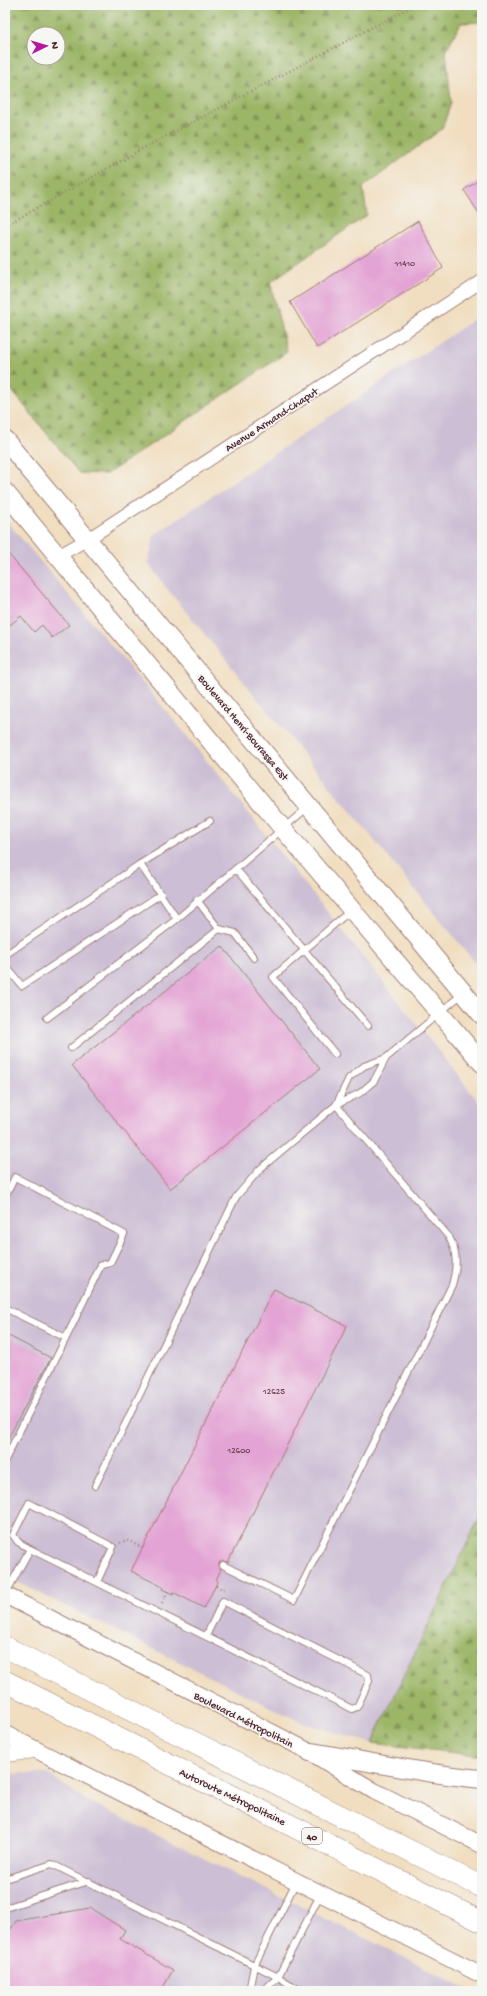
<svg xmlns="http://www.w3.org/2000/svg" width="487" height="1996" viewBox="0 0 487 1996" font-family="'Gochi Hand',sans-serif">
<defs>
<pattern id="forest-firs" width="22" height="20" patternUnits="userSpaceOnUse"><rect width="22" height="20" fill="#9cb667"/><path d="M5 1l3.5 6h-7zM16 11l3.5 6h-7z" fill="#819355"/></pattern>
</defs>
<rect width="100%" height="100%" fill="#f6f6f2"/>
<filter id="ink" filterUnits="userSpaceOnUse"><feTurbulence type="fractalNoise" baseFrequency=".025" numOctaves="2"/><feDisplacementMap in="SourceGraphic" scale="8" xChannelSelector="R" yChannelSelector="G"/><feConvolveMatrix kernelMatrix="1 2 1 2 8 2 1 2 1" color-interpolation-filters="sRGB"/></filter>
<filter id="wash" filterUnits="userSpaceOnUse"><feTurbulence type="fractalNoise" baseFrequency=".012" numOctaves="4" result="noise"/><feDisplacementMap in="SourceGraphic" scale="16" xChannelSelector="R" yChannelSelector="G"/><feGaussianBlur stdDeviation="0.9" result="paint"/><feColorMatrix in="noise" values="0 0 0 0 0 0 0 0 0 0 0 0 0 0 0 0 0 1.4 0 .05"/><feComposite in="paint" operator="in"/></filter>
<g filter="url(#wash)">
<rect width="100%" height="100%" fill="#f1dec0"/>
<path fill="#ccbed4" d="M482,314v657l-313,-380 -21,-28 6,-28z
M5,519l178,212 299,375v406l-110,231 -69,-20 -298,-147z
M5,1773l43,1 38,26 386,191h-467z"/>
<path fill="url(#forest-firs)" stroke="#736a49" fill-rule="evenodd" d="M5,5h477v17l-21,1 -15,27 5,53 -9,26 -79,58 4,28 -97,67 17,70 -180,122 -28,-1 -74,-91zM34,34h24v24h-24z
M482,1512v244l-110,-13z"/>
<g id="blocks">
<path fill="#e3a3d4" d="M482,178v40l-18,-28z
M418,221l25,47 -126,80 -27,-46z
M5,550l64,75 -17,13 -10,-13 -8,7 -13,-16 -16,13z
M222,946l98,123 -150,120 -98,-124z
M274,1289l73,37 -119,236 -6,-1 -3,2v3l2,3 -5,11 2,1 -14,27 -31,-16v2l-11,-5 1,-2 -32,-16z
M5,1334l46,24 -46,86z
M90,1908l35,22 -5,9 53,31 -12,21h-156v-53l11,-17z"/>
</g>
</g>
<g filter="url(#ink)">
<use href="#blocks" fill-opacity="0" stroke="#9e7e76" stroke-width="1"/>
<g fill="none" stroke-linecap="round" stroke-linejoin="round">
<g stroke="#9e7e76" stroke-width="8">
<path id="service" d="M140,864l70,-43
M236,869l132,157
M219,929l16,4 19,25
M5,955l135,-91 37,55
M5,965l17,21 139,-92
M47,1018l130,-99 130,-111
M71,1048l148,-119 -22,-29
M335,1054l-62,-77 78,-67
M336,1105l13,-27 15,-12 22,-8 76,-64
M5,1197l10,-20 109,57 -14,29 -9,2 -35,73
M5,1308l61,30 -61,122
M95,1486l141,-289 24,-28 76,-64 24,-12 14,-12 12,-23
M223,1565l71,35 158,-315c5,-18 6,-31 -3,-48l-113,-132
M97,1582l16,-35 -84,-44 -16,32 5,7 12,7 322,160 5,-2 12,-26 -1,-6 -145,-74 -17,35
M5,1595l25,-46
M5,1879l47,-15 226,113 23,14
M5,1908l84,-27
M249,1991l5,-25 42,-84
M263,1991l15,-14 42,-82"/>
</g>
<g stroke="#9e7e76" stroke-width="14">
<path id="minor" d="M58,556l30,-17 394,-258"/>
</g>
<g stroke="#9e7e76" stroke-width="16">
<path id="tertiary" d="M5,1755l31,-5"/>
</g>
<g stroke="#9e7e76" stroke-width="18">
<path id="secondary" d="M5,1595l305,157 64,39 108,54
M5,1734l477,241"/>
</g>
<g stroke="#9e7e76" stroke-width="20">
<path id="primary" d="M5,440l477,575
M5,492l279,338 198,233
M310,1752c57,9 114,22 172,27"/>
</g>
<g stroke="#9e7e76" stroke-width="22">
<path id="motorway" d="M5,1647l477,240
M5,1681l477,241"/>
</g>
<path stroke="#9e7e76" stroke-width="2.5" stroke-dasharray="1 3" stroke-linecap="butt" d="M5,226l148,-83 262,-138
M120,1543l6,-3 17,8
M216,1586l10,4
M162,1603l6,-12"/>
<use href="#service" stroke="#fff" stroke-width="6"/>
<use href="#minor" stroke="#fff" stroke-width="12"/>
<use href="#tertiary" stroke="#fff" stroke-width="15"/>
<use href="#secondary" stroke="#fff" stroke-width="16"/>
<use href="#primary" stroke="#fff" stroke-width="18"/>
<use href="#motorway" stroke="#fff" stroke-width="21"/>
</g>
</g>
<g text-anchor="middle" stroke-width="3.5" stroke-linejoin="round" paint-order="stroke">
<g font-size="9" fill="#704055">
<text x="405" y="266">11410</text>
<text x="274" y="1394">12625</text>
<text x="239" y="1453">12600</text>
</g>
<rect fill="#f6f6f2" stroke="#7e6067" stroke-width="1" x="302" y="1828" width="20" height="16" rx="3"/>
<g font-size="10" font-weight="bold" fill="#4a1f2b">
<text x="312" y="1840">40</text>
</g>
<g font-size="11" fill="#4a1f2b" stroke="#f6f6f2">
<text transform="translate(271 419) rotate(-33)" y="4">Avenue Armand-Chaput</text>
<text transform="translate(244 727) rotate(50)" y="4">Boulevard Henri-Bourassa Est</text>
<text transform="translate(244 1719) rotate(27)" y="4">Boulevard Métropolitain</text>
<text transform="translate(233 1796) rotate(26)" y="4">Autoroute Métropolitaine</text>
</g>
</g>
<rect width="487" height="1996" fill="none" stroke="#f6f6f2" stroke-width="20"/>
<g transform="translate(46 46) rotate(85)"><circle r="19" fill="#f6f6f2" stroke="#b1a0a2"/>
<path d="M0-3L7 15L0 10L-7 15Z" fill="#b5179e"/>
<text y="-6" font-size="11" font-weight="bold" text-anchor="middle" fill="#4a1f2b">N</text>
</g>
</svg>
